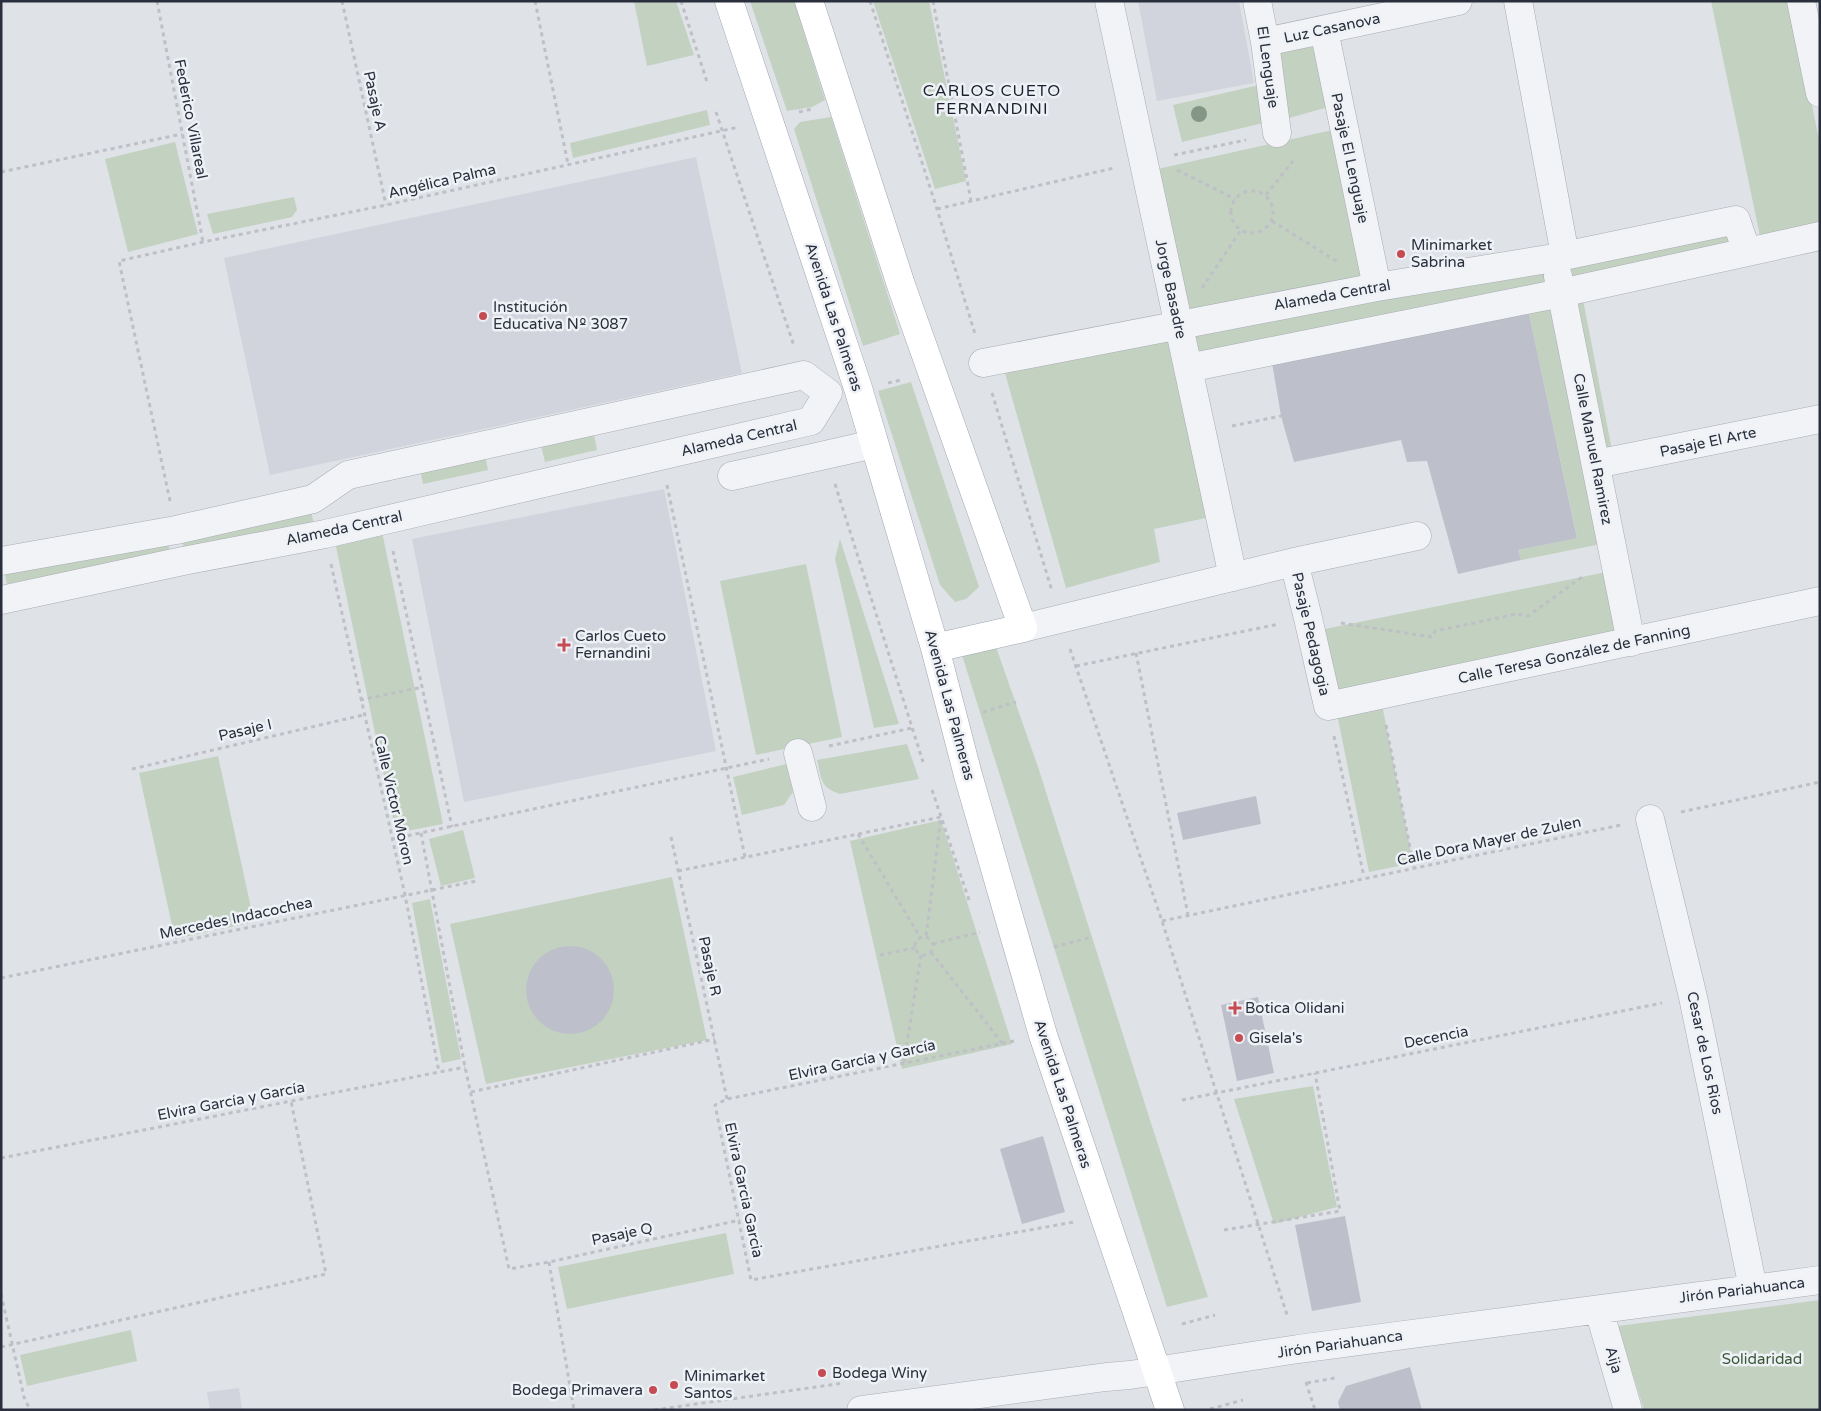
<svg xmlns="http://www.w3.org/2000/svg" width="1821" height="1411" viewBox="0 0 1821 1411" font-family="'Varela Round',sans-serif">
<rect width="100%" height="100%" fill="#dfe2e7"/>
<path fill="#d1d4dc" d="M1138,1h101l15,82 -97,18z
M696,157l46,216 -472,102 -46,-217z
M664,489l52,262 -252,51 -52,-263z
M239,1388l3,22h-32l-3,-18z"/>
<path fill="#c3d1c1" d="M634,1h42l18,54 -47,11z
M750,1h44l31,99 -13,7 -25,4z
M873,1h56l37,180 -31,8z
M1711,1h80l29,144v82l-59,14z
M1324,30l15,74 -50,14 -16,-78z
M1263,84l9,37 -90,21 -9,-37z
M707,110l3,15 -137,33 -3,-15z
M831,117l69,217 -37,12 -69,-217 6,-7z
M1337,129l29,150 -180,35 -33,-144z
M175,142l23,92 -70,18 -23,-93z
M294,197l3,13 -5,7 -79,17 -6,-20z
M1736,220l11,32 -166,37 33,172 -18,3 15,78 -90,18 -3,-10 59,-13 -51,-237 -338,68 32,147 -66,14 6,33 -94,26 -65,-229z
M911,382l68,205 -13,12 -11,3 -15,-17 -62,-194z
M592,425l5,25 -52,12 -6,-25z
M484,450l4,20 -65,14 -4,-20z
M311,511l3,14 -130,25 -2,-13z
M382,532l61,292 -47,9 -61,-291z
M167,537l3,14 -163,33 -3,-14z
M840,539l59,185 -25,4 -39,-169z
M806,564l36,173 -86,18 -36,-174z
M1626,568l13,63 -261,53 35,179 -44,9 -49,-242z
M995,644l44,126 111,350 58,177 -41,10 -205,-652z
M907,744l12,35 -79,15c-20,-7 -18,-14 -23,-34z
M218,756l36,166 -79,17 -36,-166z
M786,764l7,28 -9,13 -42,10 -9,-38z
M941,820l71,224 -110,25 -52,-228z
M463,830l12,48 -34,8 -12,-47z
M672,877l35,163 -221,44 -36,-160z
M430,899l31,160 -19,4 -30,-160z
M1313,1086l24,121 -63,17 -40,-125z
M726,1233l8,41 -167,35 -9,-42z
M1820,1300v110h-176l-26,-84z
M131,1330l6,31 -110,25 -7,-31z"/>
<path fill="#bdc0ca" d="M1526,300l51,238 -59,12 3,10 -63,14 -31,-113 -20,1 -6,-22 -107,22 -13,-46 -11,-65z
M1256,796l5,28 -78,16 -6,-27z
M526 990a44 44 0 1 1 88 0a44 44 0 1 1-88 0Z
M1258,997l16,76 -37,8 -16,-76z
M1043,1136l22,76 -43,12 -22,-75z
M1345,1216l16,86 -49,9 -17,-86z
M1410,1367l12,43h-82l-2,-8 8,-16z"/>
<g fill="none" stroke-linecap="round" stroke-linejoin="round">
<g stroke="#a8acb4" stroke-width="29">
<path id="minor" d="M1109,1l124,576
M1257,1l8,41 12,91
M1518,1l47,254
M1801,1l19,92
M1324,30l53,257
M1265,42l193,-41
M1558,276l73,366
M983,363l394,-76 177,-29 182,-38 11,32
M1188,368l373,-75 259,-57
M1596,464l224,-45
M732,476l142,-32
M1,561l175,-31 137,-31 35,-24 456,-100 24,18 -17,28 -486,113 -142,27 -182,39
M1294,562l14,56 20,88 492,-105
M1023,628l271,-66 123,-26
M798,753l14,54
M1650,819l43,178 60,291
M1599,1310l29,100
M861,1410l245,-33 24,-2 168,-26 522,-69"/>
</g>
<g stroke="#9fa5b2" stroke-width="29">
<path id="major" d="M729,1l129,387 77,260 33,127 75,260 127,375
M809,1l92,284 122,343 -88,20"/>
</g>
<path stroke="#bec0c6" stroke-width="3" stroke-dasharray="4 4" stroke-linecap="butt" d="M157,1l46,241
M342,1l44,204
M535,1l33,163
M681,1l26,81
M870,1l67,208 38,125
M933,1l38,200
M716,112l78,234
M799,112l13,-3
M1174,155l72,-15
M1177,170l58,29
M1,172l181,-38
M1231 212a21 21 0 1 1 42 0a21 21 0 1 1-42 0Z
M1266,195l27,-34
M937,209l177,-41
M1272,221l66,41
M1202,288l39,-58
M888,383l13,-3
M992,393l60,198
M1232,426l49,-10
M835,484l88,278
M667,485l78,372
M170,501l-51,-240 84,-19 183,-37 353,-78
M393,551l59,276
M331,564l74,331 34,177
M1341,623l91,14 3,-6 82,-17 11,2 57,-41
M1070,649l92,272 126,397
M1136,653l52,262
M1076,666l203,-42
M360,700l63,-13
M983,712l33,-10
M1386,725l28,143
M1334,736l30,141
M829,746l83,-18
M132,769l231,-54
M932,790l38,113
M1681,812l139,-30
M421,833l44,234 44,202 40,-7 191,-42
M858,834l62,103
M671,837l56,262
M392,839l377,-80
M678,871l263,-54 -15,120
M1162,921l459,-96
M915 946a9 9 0 1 1 18 0a9 9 0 1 1-18 0Z
M933,944l47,-12
M1054,947l38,-10
M931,952l71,91
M880,955l35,-7
M1,978l475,-97
M1014,1041l-287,58 -12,6 36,175 323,-58
M904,1062l17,-107
M471,1092l244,-53
M1182,1100l480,-97
M1,1158l464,-91
M1224,1230l116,-19 -25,-138
M549,1262l25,148
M1,1294l23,103 6,13
M1182,1324l33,-9
M1,1347l325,-73 -35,-173
M1306,1382l9,28
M1307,1383l28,-5
M1210,1409l33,-9
M654,1410l190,-27"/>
<use href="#minor" stroke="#f2f3f6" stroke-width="28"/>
<use href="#major" stroke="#fff" stroke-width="28"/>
</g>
<circle fill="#849686" cx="1199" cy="114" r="8"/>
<g fill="#c54c52" stroke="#eef1f5" stroke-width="2">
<circle cx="1401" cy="254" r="5"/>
<circle cx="483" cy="316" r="5"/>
<path d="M561.5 637.5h5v5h5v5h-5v5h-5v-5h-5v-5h5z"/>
<path d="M1232.5 1000.5h5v5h5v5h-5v5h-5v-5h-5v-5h5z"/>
<circle cx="1239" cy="1038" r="5"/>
<circle cx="822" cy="1373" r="5"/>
<circle cx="674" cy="1385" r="5"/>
<circle cx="653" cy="1390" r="5"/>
</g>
<g text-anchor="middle" stroke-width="5" stroke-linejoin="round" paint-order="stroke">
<g font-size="15" fill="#292f3d" stroke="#eef1f5">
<text transform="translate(1332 28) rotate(-12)" y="5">Luz Casanova</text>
<text transform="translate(1268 67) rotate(82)" y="5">El Lenguaje</text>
<text transform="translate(375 101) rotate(78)" y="5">Pasaje A</text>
<text transform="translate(191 119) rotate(79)" y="5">Federico Villareal</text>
<text transform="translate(1350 158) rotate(78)" y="5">Pasaje El Lenguaje</text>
<text transform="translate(442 181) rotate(-13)" y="5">Angélica Palma</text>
<text transform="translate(1171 289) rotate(78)" y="5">Jorge Basadre</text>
<text transform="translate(1332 295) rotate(-10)" y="5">Alameda Central</text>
<text transform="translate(834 317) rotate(72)" y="5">Avenida Las Palmeras</text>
<text transform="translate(739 438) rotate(-13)" y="5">Alameda Central</text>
<text transform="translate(1708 442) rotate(-12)" y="5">Pasaje El Arte</text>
<text transform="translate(1593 449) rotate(79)" y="5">Calle Manuel Ramirez</text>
<text transform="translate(344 528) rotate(-12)" y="5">Alameda Central</text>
<text transform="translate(1311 634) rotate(77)" y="5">Pasaje Pedagogia</text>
<text transform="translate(1574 654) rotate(-12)" y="5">Calle Teresa González de Fanning</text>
<text transform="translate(950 705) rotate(75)" y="5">Avenida Las Palmeras</text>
<text transform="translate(245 730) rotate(-13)" y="5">Pasaje I</text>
<text transform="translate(394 800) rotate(77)" y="5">Calle Victor Moron</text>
<text transform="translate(1489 841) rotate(-12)" y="5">Calle Dora Mayer de Zulen</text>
<text transform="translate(236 918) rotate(-12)" y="5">Mercedes Indacochea</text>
<text transform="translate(710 966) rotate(78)" y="5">Pasaje R</text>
<text transform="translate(1436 1037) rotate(-11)" y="5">Decencia</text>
<text transform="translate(1705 1053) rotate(78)" y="5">Cesar de Los Rios</text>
<text transform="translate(862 1060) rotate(-12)" y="5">Elvira García y García</text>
<text transform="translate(1063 1094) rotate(72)" y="5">Avenida Las Palmeras</text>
<text transform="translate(231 1101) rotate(-11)" y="5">Elvira García y García</text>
<text transform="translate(744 1190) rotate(78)" y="5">Elvira Garcia Garcia</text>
<text transform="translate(622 1234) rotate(-12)" y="5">Pasaje Q</text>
<text transform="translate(1742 1290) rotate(-7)" y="5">Jirón Pariahuanca</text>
<text transform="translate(1340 1344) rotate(-8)" y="5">Jirón Pariahuanca</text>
<text transform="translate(1614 1360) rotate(74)" y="5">Aija</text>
</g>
<g font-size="15" fill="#292f3d" stroke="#eef1f5" text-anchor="start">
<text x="1411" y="250">Minimarket<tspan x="1411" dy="17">Sabrina</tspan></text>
<text x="493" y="312">Institución<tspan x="493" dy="17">Educativa Nº 3087</tspan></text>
<text x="575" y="641">Carlos Cueto<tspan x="575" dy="17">Fernandini</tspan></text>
<text x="1245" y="1013">Botica Olidani</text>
<text x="1249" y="1043">Gisela's</text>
<text x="832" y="1378">Bodega Winy</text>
<text x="684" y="1381">Minimarket<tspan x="684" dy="17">Santos</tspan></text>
<text x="643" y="1395" text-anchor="end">Bodega Primavera</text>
</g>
<g font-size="15" fill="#3a5837" stroke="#eef1f5">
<text x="1762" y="1364">Solidaridad</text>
</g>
<g font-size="16" letter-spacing="1" fill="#1b202e" stroke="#eef1f5">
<text x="992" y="96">CARLOS CUETO<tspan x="992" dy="18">FERNANDINI</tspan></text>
</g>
</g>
<rect width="1821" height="1411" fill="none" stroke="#292f3d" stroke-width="5"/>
</svg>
